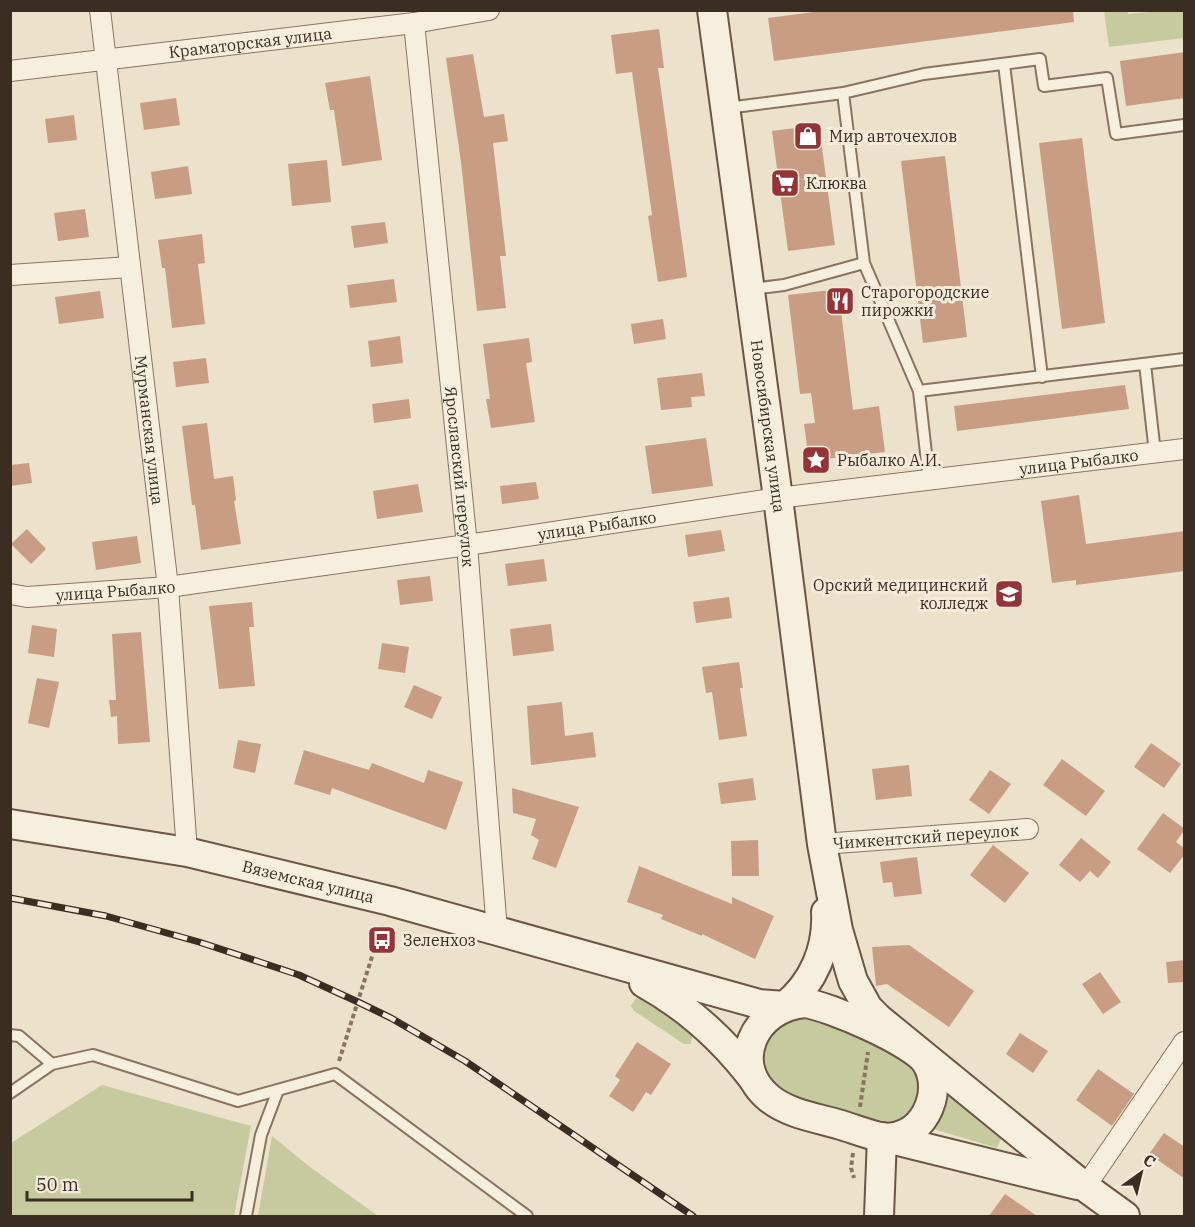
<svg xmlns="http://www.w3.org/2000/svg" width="1195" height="1227" viewBox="0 0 1195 1227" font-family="'IBM Plex Serif',serif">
<rect width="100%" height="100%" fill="#ece1cb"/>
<path fill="#c7ca9f" d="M1104,11h24v3l31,-3h25v27l-75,9z
M636,998c17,0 44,23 57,34l-2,12h-7l-50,-33 -3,-5z
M806,1017l14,2 81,37 17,16 4,23 -18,25 -19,5 -93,-28c-9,-5 -17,-9 -22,-18 -11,-19 -4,-49 17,-58 6,-2 13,-3 19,-4z
M102,1085l149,41 -17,90h-223v-73z
M945,1092l56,47 -4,9 -67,-20z
M272,1136l38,31 68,49h-120z"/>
<path fill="#c89d84" d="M829,10h244l1,12 -300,39 -6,-43z
M659,29l5,39h-6l29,209 -29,5 -10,-66 4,-1 -20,-143 -16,2 -5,-39z
M1185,52v46l-59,8 -6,-45z
M473,54l11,63 20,-3 4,27 -15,2 13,113h-6l6,52 -29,3 -16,-149 -15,-104z
M370,76l12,84 -40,6 -8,-56h-4l-5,-27z
M176,98l4,27 -36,5 -4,-27z
M74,115l3,25 -29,3 -3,-24z
M819,125l16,120 -47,6 -16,-120z
M1082,138l23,185 -43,6 -23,-186z
M945,156l22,181 -44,6 -22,-182z
M327,160l4,42 -39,4 -4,-42z
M188,166l4,28 -37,5 -4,-27z
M85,209l4,28 -31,4 -4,-28z
M385,222l3,21 -34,5 -3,-22z
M202,234l3,29 -7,1 7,60 -33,4 -7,-60h-3l-4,-28z
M394,279l3,23 -47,6 -3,-23z
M848,288l3,22 -10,1 12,99 26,-4 6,46 -76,9 -5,-37 11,-1 -4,-30 -11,1 -12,-99z
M100,291l4,27 -45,6 -4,-27z
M663,319l3,20 -32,5 -3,-20z
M400,336l3,27 -32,4 -3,-26z
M529,338l3,24 -6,1 9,59 -44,6 -5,-29h4l-7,-55z
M206,358l3,25 -33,4 -3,-25z
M702,373l3,23 -14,1 1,10 -31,3 -4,-32z
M1125,385l4,24 -172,22 -3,-25z
M409,399l2,19 -37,5 -2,-19z
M207,423l7,56 19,-3 3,24 -2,1 7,43 -40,6 -6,-45h-3l-10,-79z
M706,438l7,48 -61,8 -7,-48z
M29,463l3,20 -22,3v-21z
M536,482l3,17 -37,5 -2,-18z
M418,484l5,28 -46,7 -4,-28z
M1079,495l7,49 99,-13v40l-109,14v-5l-24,3 -11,-82z
M27,529l19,20 -15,15 -20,-20z
M721,530l4,21 -37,6 -3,-22z
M137,536l4,27 -45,7 -4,-28z
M544,559l3,22 -39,5 -3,-22z
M430,576l3,25 -33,4 -3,-25z
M729,597l3,21 -36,5 -3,-21z
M252,602l2,25h-5l6,59 -36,3 -10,-83z
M551,624l3,27 -41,5 -3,-27z
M32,625l25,4 -3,28 -26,-4z
M141,632l9,110 -32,2 -1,-28 -6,1 -2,-17h7l-4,-66z
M382,643l27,4 -4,26 -27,-4z
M739,662l4,26h-3l7,48 -28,4 -7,-48 -6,1 -4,-26z
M37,678l22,4 -10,46 -21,-5z
M414,685l28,12 -10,22 -28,-12z
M562,702l3,34 28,-4 3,25 -65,8 -4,-59z
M238,740l23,4 -6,29 -22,-5z
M1151,743l30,21 -17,24 -30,-21z
M304,750l65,20 3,-7 52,20 4,-13 35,12 -17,48 -114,-42 -2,7 -36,-11z
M1062,759l43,32 -19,25 -43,-31z
M909,765l3,31 -36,4 -4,-31z
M990,770l21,14 -22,30 -20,-14z
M753,778l3,22 -35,4 -3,-21z
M512,788l67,19 -23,61 -24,-9 7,-19 -8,-5 5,-16 -23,-6z
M1163,813l22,16 -9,13 9,7v5l-15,19 -33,-24z
M1081,838l30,24 -13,16 -8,-7 -10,11 -21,-17z
M758,840l1,36h-27l-1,-35z
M993,845l36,28 -24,30 -35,-28z
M917,857l5,37 -28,3 -2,-15 -9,1 -3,-21z
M639,866l93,38v-7l42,19 -19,43 -53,-25v2l-41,-17 2,-4 -36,-13z
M909,945l65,46 -25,36 -62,-43 -11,2 -4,-39z
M1185,960v22l-17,1 -2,-21z
M1100,972l21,30 -18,12 -21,-30z
M1020,1033l28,18 -15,22 -27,-19z
M637,1042l34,22 -20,31 -5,-3 -13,20 -24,-16 11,-16 -5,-4z
M1098,1069l36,25 -22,32 -36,-26z
M1164,1133l21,14v32l-36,-25z
M1005,1194l32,22h-48z"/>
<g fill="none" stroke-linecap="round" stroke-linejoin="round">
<g stroke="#897460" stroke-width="14">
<path id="lane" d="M1004,64l38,313
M843,93l21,170 55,128 265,-32
M727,108l116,-15 81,-19 116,-15 4,27 63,-8 9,56 68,-9
M751,289l33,-4 80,-22
M1145,364l10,89
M919,391l10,89
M10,1035l9,1 33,28
M10,1093l42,-29 41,-9 145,46 97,-27 192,142
M246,1216l15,-81 17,-45"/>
</g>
<g stroke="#897460" stroke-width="22">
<g id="street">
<path id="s1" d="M100,10l68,577 19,265"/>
<path id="s2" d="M414,23l53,522 30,386"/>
<path id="s3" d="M10,71l404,-48 75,-13"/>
<path d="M10,275l120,-8"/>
<path id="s4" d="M10,594l17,3 141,-10 299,-42 311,-47 406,-49"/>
<path id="s5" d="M822,844l206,-15"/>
<path d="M1085,1187l99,-145"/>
</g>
</g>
<g stroke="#6b5543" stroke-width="32">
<g id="secondary">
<path id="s6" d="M712,10l66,488 44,346 16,86 15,51 15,27 11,11 206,168 40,29"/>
<path id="s7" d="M10,824l177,28 203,49 369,103 26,2c28,-23 43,-57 41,-94"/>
<path d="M644,983c45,25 79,56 110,97"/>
<path d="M805,1003c23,3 108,39 121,59 20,31 -5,82 -46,75 -13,-3 -26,-8 -39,-12 -23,-7 -53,-11 -72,-27 -41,-34 -15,-91 36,-95z"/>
<path d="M879,1216l3,-79 195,48"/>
</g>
</g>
<path stroke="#897460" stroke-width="4" stroke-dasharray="4.5 3" stroke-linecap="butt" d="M339,1061l43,-136
M860,1107l8,-55
M853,1153l-2,15 3,10"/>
<use href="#lane" stroke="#f7efde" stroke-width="10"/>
<use href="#street" stroke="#f7efde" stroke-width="20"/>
<use href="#secondary" stroke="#f7efde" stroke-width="28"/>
<g stroke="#3a2d22" stroke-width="7">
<path id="rail" d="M10,898l96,18 93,26 100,33 59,27 33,16 74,43 228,155"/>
</g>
<use href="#rail" stroke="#f4ebda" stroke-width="4.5" stroke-dasharray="14" stroke-linecap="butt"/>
</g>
<defs>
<g id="shop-square" transform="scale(1.5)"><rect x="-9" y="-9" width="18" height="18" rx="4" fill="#943439" stroke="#f4ebda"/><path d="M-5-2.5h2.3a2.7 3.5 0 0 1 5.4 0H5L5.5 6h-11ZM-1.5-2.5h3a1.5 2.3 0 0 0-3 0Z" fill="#fff"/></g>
<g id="supermarket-square" transform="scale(1.5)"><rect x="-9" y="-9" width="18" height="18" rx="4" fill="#943439" stroke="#f4ebda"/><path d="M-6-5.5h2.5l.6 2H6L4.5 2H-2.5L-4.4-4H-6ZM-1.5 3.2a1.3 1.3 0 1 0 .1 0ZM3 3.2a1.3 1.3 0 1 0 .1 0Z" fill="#fff"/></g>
<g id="restaurant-square" transform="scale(1.5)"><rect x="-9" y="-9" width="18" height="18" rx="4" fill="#943439" stroke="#f4ebda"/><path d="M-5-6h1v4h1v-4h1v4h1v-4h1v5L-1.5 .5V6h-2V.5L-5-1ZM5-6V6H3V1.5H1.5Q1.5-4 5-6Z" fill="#fff"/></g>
<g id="sight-square" transform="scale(1.5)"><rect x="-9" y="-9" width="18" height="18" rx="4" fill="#943439" stroke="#f4ebda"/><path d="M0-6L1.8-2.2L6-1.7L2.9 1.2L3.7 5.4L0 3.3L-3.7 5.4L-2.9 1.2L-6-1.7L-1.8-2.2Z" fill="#fff"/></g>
<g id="university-square" transform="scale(1.5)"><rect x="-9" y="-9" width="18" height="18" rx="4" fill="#943439" stroke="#f4ebda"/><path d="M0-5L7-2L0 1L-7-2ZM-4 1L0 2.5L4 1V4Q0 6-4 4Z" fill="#fff"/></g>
<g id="bus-square" transform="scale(1.5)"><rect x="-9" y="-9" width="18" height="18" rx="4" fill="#943439" stroke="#f4ebda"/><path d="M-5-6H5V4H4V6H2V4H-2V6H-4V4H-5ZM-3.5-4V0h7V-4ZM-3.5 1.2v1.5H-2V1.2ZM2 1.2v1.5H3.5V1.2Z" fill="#fff"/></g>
</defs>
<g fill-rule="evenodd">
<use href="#shop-square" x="808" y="136"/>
<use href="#supermarket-square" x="785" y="183"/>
<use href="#restaurant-square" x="840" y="301"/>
<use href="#sight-square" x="816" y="460"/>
<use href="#university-square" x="1009" y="594"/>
<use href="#bus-square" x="382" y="940"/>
</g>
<g text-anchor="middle" stroke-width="6" stroke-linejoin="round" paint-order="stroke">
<g font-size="16" fill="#3a2d22" stroke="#f4ebda">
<text dy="6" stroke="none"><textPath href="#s3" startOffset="242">Краматорская улица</textPath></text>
<text dy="6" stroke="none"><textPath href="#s6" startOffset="420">Новосибирская улица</textPath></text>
<text dy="6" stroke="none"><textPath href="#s1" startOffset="423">Мурманская улица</textPath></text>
<text dy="6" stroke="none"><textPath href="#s4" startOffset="1078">улица Рыбалко</textPath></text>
<text dy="6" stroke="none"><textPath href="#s2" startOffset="456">Ярославский переулок</textPath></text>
<text dy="6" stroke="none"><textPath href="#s4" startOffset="592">улица Рыбалко</textPath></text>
<text dy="6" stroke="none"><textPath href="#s4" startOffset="106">улица Рыбалко</textPath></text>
<text dy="6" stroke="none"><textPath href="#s5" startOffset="104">Чимкентский переулок</textPath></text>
<text dy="6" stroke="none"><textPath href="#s7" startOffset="304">Вяземская улица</textPath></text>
</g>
<g font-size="16" fill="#3a2d22" stroke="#f4ebda" text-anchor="start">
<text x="829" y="142">Мир авточехлов</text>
<text x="806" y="189">Клюква</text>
<text x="861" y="298">Старогородские<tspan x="861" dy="18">пирожки</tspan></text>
<text x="837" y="466">Рыбалко А.И.</text>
<text x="988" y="591" text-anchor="end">Орский медицинский<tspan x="988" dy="18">колледж</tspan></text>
<text x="403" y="946">Зеленхоз</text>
</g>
</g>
<rect width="1195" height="1227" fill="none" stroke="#3a2d22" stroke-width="24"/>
<g transform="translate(1141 1173) rotate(34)" stroke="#f4ebda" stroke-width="4.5" paint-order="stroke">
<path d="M0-4.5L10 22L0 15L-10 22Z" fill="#3a2d22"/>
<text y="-9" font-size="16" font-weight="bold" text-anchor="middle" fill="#3a2d22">С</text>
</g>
<path d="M27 1191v9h165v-9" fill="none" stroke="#3a2d22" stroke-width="3"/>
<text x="36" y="1191" font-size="18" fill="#3a2d22" stroke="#f4ebda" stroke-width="4.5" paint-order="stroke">50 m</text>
</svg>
